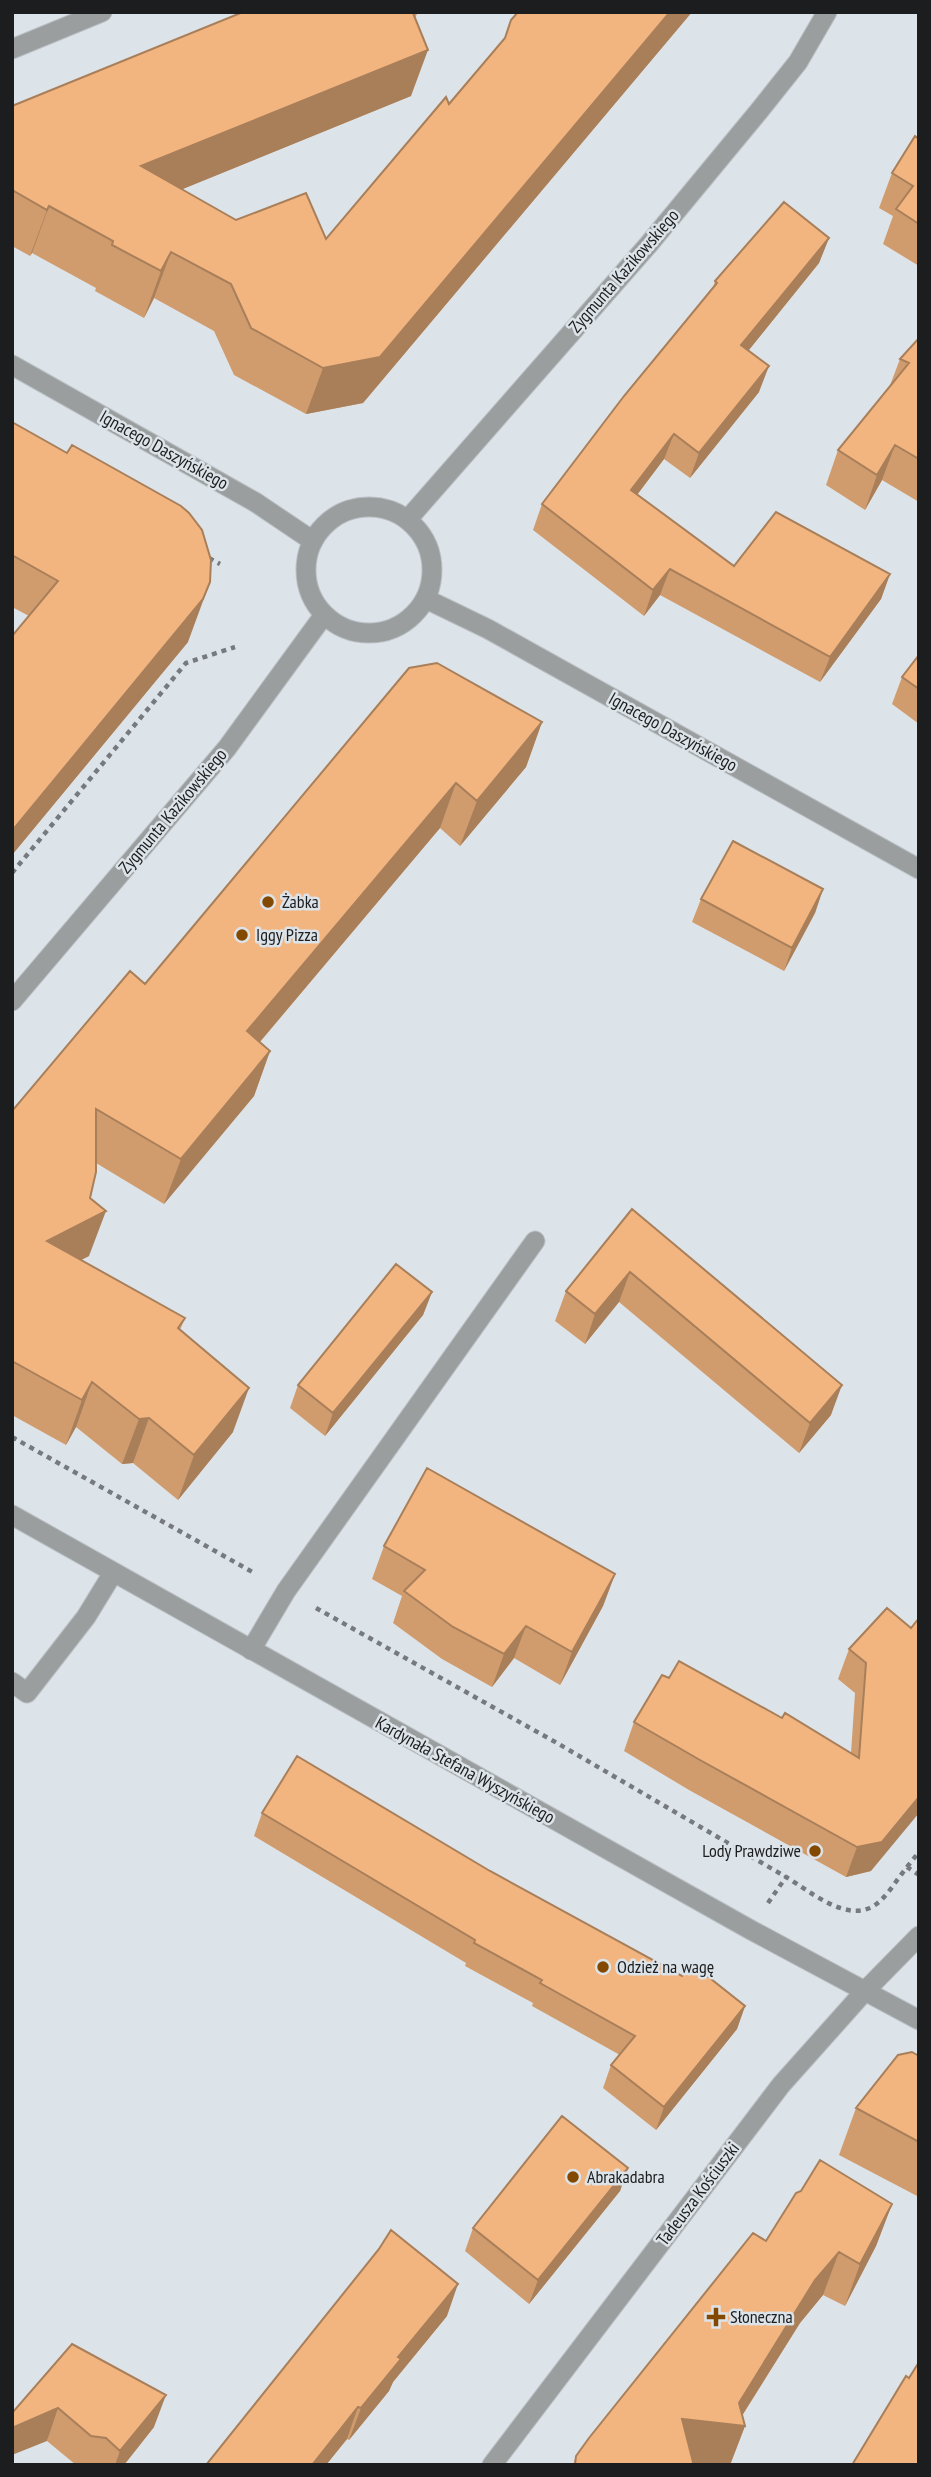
<svg xmlns="http://www.w3.org/2000/svg" width="931" height="2477" viewBox="0 0 931 2477" font-family="'PT Sans Narrow',sans-serif">
<rect width="100%" height="100%" fill="#dde4e9"/>
<g fill="none" stroke-linecap="round" stroke-linejoin="round">
<g stroke="#bac0c5" stroke-width="21">
<path id="service" d="M251,1650l35,-59 249,-350
M12,1682l15,11 59,-76 27,-44"/>
</g>
<g stroke="#bac0c5" stroke-width="21">
<path id="minor" d="M12,49l90,-37
M12,365l243,137 58,39
M426,599l62,30 431,240
M12,1515l739,415 168,90"/>
</g>
<g stroke="#bac0c5" stroke-width="21">
<path id="tertiary" d="M306 570a63 63 0 1 1 126 0a63 63 0 1 1-126 0Z
M408,519l241,-275 110,-133 39,-49 29,-50
M12,1001l215,-253 97,-133
M492,2465l289,-380 83,-93 55,-56"/>
</g>
<path stroke="#767a7e" stroke-width="4.5" stroke-dasharray="5 5" stroke-linecap="butt" d="M209,558l11,6
M12,873l174,-210 49,-16
M12,1437l244,137
M316,1608l241,135 229,134
M907,1867l12,-15
M768,1903l18,-26c24,14 61,47 89,28 12,-8 22,-26 32,-38l12,8"/>
<use href="#service" stroke="#9b9e9f" stroke-width="19"/>
<use href="#minor" stroke="#9b9e9f" stroke-width="19"/>
<use href="#tertiary" stroke="#9b9e9f" stroke-width="19"/>
</g>
<path fill="#d09c6e" d="M243,12h175l-3,6 -4,78 -229,93 54,31 90,19 123,-135 56,-65 13,-27h174l-329,391 -57,11 -72,-39 -20,-44 -60,-33 -10,20 -49,-27 1,-3 -64,-35 -2,3 -18,-10v-140z
M919,139v127l-36,-22 10,-28 -14,-8 13,-35z
M829,238l-10,25 -71,88 11,41 -69,86 -26,-19 -27,36 97,71 156,8 -9,25 -61,83 -160,-87 -16,21 -111,-86 9,-26 171,-216 2,-7z
M919,338v164l-37,-22 -17,30 -39,-25 12,-35 51,-62 11,-29z
M12,422l176,220 -176,213v-219l17,-20 -17,-9z
M919,655v69l-27,-20 10,-27z
M542,722l-16,45 -66,79 -20,-18 -180,214 10,9 -16,45 -90,108 -68,-41 -6,35 -1,58 -8,4 104,58 -5,12 53,102 -55,68 -45,-37 -11,1 -46,-37 -10,18 -54,-30v-304l133,-127z
M823,889l-8,24 -31,58 -92,-49 9,-23z
M632,1209l199,206 -32,38 -180,-151 -34,42 -30,-23 11,-30z
M432,1292l-9,23 -98,121 -35,-28 8,-23z
M384,1546l231,28 -12,32 -43,79 -46,-27 -22,29 -50,-28 -49,-36 9,-27 -30,-17z
M887,1608l-16,263 -25,6 -157,-87 -65,-39 10,-29 35,-44 113,40 69,35 4,-60 -17,-14 11,-30z
M262,1813l228,58 192,105 63,30 -8,23 -81,101 -53,-42 8,-23 9,-10 -88,-49 1,-3 -68,-37 1,-3 -212,-127z
M919,2056v141l-80,-42 17,-47z
M628,2168l-8,23 -91,113 -64,-53 8,-23z
M892,2204l-16,42 -31,60 -22,-11 -23,28 -58,93 3,10 -15,39h-157l3,-9 190,-215z
M447,2316l-54,66 -4,9 -40,49 -2,-1 -21,26h-120z
M72,2344l82,83 -30,38h-48l-29,-24z"/>
<path fill="#a97f5a" d="M670,12h22l-329,391 -57,11 17,-46z
M428,50l-17,46 -287,117 17,-47z
M49,206l-17,47 -2,3 17,-46z
M829,238l-10,25 -87,108 9,-26z
M171,252l-17,46 -10,20 17,-47z
M769,366l-10,26 -69,86 9,-25z
M674,434l-10,25 -43,57 10,-26z
M895,445l-13,35 -17,30 12,-35z
M670,569l-10,26 -16,21 9,-26z
M890,574l-9,25 -61,83 10,-25z
M210,582l-22,60 -176,213v-24z
M542,722l-16,45 -66,79 17,-45z
M456,783l-16,45 -209,248 16,-45z
M823,889l-8,24 -31,58 8,-23z
M270,1051l-16,45 -90,108 17,-45z
M106,1211l-17,45 -59,30 17,-45z
M630,1272l-11,30 -34,42 10,-30z
M432,1292l-9,23 -98,121 8,-23z
M92,1382l-16,45 -10,18 16,-45z
M842,1385l-11,30 -32,38 11,-30z
M249,1388l-16,44 -55,68 16,-45z
M149,1418l-16,45 -11,1 17,-45z
M615,1574l-12,32 -43,79 12,-33z
M526,1626l-12,32 -22,29 12,-33z
M919,1797v16l-48,58 -25,6 11,-30z
M745,2006l-8,23 -81,101 8,-23z
M628,2168l-8,23 -91,113 9,-24z
M892,2204l-16,42 -31,60 15,-42z
M839,2252l-16,43 -23,28 -64,102 9,1 -15,39h-39l-9,-46 57,-16 76,-123z
M458,2284l-11,32 -54,66 -4,9 -40,49 12,-32 37,-51z
M166,2395l-12,32 -30,38h-9l5,-14z
M358,2407l-11,32 -21,26h-14z
M58,2408l-11,33 -35,14v-27z"/>
<path fill="#f2b580" stroke="#a97f5a" stroke-width="2" d="M243,12h173l-3,1 15,37 -287,116 95,54 70,-27 20,46 120,-142 3,7 56,-66 6,-18 7,-8h152l-290,345 -57,11 -72,-40 -20,-44 -60,-32 -10,19 -49,-26 1,-4 -64,-35 -2,4 -33,-19 -2,-3v-82z
M915,136l4,3v85l-23,-15 17,-23 -21,-13z
M784,202l45,36 -88,107 28,21 -70,87 -25,-19 -43,56 103,76 42,-54 114,62 -60,83 -160,-88 -17,21 -111,-86 82,-108 93,-113 -2,-2z
M919,338v121l-24,-14 -18,30 -39,-25 71,-87 -9,-4z
M12,422l55,31 5,-8 109,61 8,7 13,17 9,30 -1,22 -7,17 -191,232v-195l46,-55 -46,-26z
M919,655v34l-17,-12z
M437,663l105,59 -65,79 -21,-18 -209,248 23,20 -89,108 -85,-50v63l-6,26 16,13 -59,30 138,77 -7,10 71,60 -55,67 -45,-37 -10,1 -47,-37 -10,18 -70,-39v-250l118,-140 15,13 264,-316z
M733,841l90,48 -31,59 -91,-49z
M632,1209l210,176 -32,38 -180,-151 -35,42 -29,-23z
M396,1264l36,28 -99,121 -35,-28z
M427,1468l188,106 -43,78 -46,-26 -22,28 -51,-27 -49,-36 21,-21 -41,-24z
M887,1608l24,20 8,-10v179l-37,45 -25,5 -157,-87 -66,-38 28,-47 7,3 10,-17 103,57 3,-5 74,45 7,-95 -17,-14z
M297,1756l193,115 192,105 10,-12 53,42 -81,101 -53,-42 24,-29 -95,-53 2,-3 -68,-37 1,-3 -213,-127z
M912,2052l7,4v86l-63,-34 42,-53z
M562,2116l66,52 -90,112 -65,-52z
M820,2160l72,44 -32,60 -21,-12 -24,28 -76,123 6,23 -63,-7 11,43 -1,3h-117l1,-9 13,-18 164,-205 13,8 30,-48 5,-2z
M391,2230l67,54 -60,73 3,2 -40,49 -3,-1 -46,58h-106l173,-216z
M72,2344l94,51 -46,56 -14,-13 -15,-2 -33,-28 -46,20v-15z
M919,2362v103h-67l54,-89 3,2z"/>
<g fill="#844900" stroke="#dde4e9" stroke-width="2.5">
<circle cx="268" cy="902" r="7"/>
<circle cx="242" cy="935" r="7"/>
<circle cx="815" cy="1851" r="7"/>
<circle cx="603" cy="1967" r="7"/>
<circle cx="573" cy="2177" r="7"/>
<path d="M712.5 2306.5h7v7h7v7h-7v7h-7v-7h-7v-7h7z"/>
</g>
<g text-anchor="middle" stroke-width="5" stroke-linejoin="round" paint-order="stroke">
<g font-size="18" fill="#1b1d1f" stroke="#dde4e9">
<text transform="translate(624 271) rotate(-49)" y="6">Zygmunta Kazikowskiego</text>
<text transform="translate(164 450) rotate(29)" y="6">Ignacego Daszyńskiego</text>
<text transform="translate(673 732) rotate(29)" y="6">Ignacego Daszyńskiego</text>
<text transform="translate(173 811) rotate(-50)" y="6">Zygmunta Kazikowskiego</text>
<text transform="translate(465 1770) rotate(29)" y="6">Kardynała Stefana Wyszyńskiego</text>
<text transform="translate(698 2194) rotate(-53)" y="6">Tadeusza Kościuszki</text>
</g>
<g font-size="18" fill="#1b1d1f" stroke="#dde4e9" text-anchor="start">
<text x="282" y="908">Żabka</text>
<text x="256" y="941">Iggy Pizza</text>
<text x="801" y="1857" text-anchor="end">Lody Prawdziwe</text>
<text x="617" y="1973">Odzież na wagę</text>
<text x="587" y="2183">Abrakadabra</text>
<text x="730" y="2323">Słoneczna</text>
</g>
</g>
<rect width="931" height="2477" fill="none" stroke="#1b1d1f" stroke-width="28"/>
</svg>
